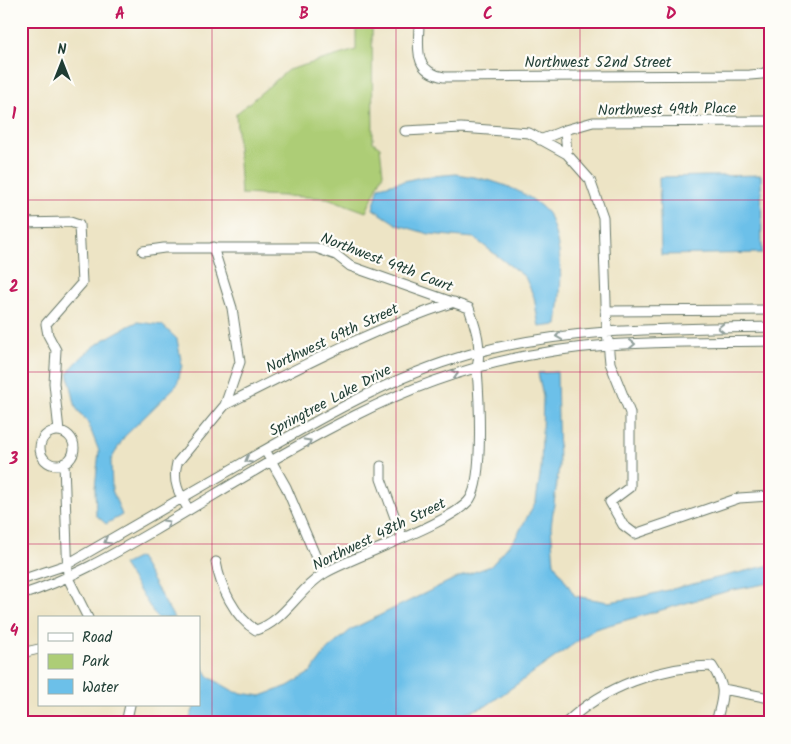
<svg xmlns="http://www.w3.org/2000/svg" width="791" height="744" viewBox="0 0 791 744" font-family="Kalam,sans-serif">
<rect width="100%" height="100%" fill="#fdfcf7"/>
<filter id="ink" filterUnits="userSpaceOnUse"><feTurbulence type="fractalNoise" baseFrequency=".02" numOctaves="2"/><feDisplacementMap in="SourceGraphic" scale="10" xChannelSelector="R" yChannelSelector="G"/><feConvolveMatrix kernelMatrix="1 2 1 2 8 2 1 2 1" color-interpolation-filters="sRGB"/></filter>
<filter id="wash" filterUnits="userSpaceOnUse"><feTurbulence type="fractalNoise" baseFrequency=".0096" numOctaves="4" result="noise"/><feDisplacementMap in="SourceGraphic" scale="20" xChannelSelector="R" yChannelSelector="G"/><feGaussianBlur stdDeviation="1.12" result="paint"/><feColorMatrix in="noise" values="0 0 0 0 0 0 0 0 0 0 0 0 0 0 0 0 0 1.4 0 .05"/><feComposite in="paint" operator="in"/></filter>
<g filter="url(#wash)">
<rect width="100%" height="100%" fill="#ede4c5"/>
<path fill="#adcd76" stroke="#668555" d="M356,21h16l1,121 7,5 3,27 -17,38 -39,-14 -86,-4 -5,-80 52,-44 68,-20z"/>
<path fill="#6cc0e9" stroke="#467e8e" d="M456,174c33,5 67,13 91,38 3,3 4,10 6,14 11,33 8,65 4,99l-18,2 -5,-30 -9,-20 -51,-39 -45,-4 -31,-9 -25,-16 6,-22 42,-10z
M761,175l1,78 -101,2 -2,-78z
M137,322l25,3 15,14 5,26 -5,20 -53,52 -13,23 1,30 10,25 -16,9 -10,-9 -1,-27 4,-37 -11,-28 -12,-15 -8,-35c18,-25 42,-38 69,-51z
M557,372l2,94 -8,61 3,36 21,33 33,6 32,-5 130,-32v18l-42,8 -133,38 -109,77 -42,15 -256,2 7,-18h4v-45l10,17 26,15 26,4 27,-10 23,-14 17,-23 24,-20 102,-50 37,-13 25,-29 20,-36 5,-32 2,-72 -5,-24z
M139,557l35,61h-17l-34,-53z"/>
</g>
<g filter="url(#ink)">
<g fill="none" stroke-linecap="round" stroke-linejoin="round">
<g stroke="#677767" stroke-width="11">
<path id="minor" d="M419,21c0,27 -7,50 25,56l306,-2 12,-1 8,-4
M405,131l56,-3 68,5 38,21 23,26 13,37 4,114 3,32 20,50v74l-20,15 13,23 12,9 104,-36 31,-2
M540,140l25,-10
M567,154l-2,-24 28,-8 177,-1
M21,223l49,-1 9,3 3,58 -36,41 2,11 8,15 -2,33 5,48
M143,251l21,-3h152l20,7 14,11 119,42c7,21 13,37 8,60 2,27 7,110 -7,131 -17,24 -114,56 -145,74 -26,15 -41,49 -69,57 -21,-12 -36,-44 -40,-68
M606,311l164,-1
M225,405c75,-38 149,-77 229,-103
M40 448a17 17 0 1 1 34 0a17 17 0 1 1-34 0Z
M265,450l21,37 37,87
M64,463l4,115 20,40
M381,466v13l21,58
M189,510c-10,-16 -17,-28 -12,-47l48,-58 15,-43 -8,-54 -19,-61
M21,580l45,-15c64,-37 128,-74 192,-111 72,-41 143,-83 224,-103 95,-24 191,-22 288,-24
M21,595c48,-15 91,-40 134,-65 67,-39 132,-81 201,-115 78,-40 164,-64 252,-70 53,-4 108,-3 162,-4
M21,653l18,-4
M723,689l47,9
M126,723l4,-18
M566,723c37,-36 95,-57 146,-57 16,24 10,31 4,57"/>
</g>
<use href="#minor" stroke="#fff" stroke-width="9"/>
</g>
<defs><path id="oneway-chevron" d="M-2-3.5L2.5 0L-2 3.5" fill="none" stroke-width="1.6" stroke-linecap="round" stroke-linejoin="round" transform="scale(1.25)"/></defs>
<g stroke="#8f9e9a">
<use href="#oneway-chevron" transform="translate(721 328) rotate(179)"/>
<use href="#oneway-chevron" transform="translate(559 336) rotate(172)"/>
<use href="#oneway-chevron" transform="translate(632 344) rotate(-1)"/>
<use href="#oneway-chevron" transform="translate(455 374) rotate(-17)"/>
<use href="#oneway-chevron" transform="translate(308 442) rotate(-30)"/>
<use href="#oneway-chevron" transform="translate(248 460) rotate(150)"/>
<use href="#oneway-chevron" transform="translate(167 523) rotate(-30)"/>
<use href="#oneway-chevron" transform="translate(107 541) rotate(150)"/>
</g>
</g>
<path fill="none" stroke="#c2185b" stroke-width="1" stroke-opacity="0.55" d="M212,21v702M396,21v702M580,21v702M21,200h749M21,372h749M21,544h749"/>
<g text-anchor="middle" stroke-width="4.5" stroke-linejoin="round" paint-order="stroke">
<g font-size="15" fill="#1f3d34" stroke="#fdfcf7">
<text x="598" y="67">Northwest 52nd Street</text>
<text transform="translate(667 109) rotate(-1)" y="5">Northwest 49th Place</text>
<text transform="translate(387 262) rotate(21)" y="5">Northwest 49th Court</text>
<text transform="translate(332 338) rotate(-25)" y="5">Northwest 49th Street</text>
<text transform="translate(330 400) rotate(-28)" y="5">Springtree Lake Drive</text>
<text transform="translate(379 534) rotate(-26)" y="5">Northwest 48th Street</text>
</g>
</g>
<rect width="791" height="744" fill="none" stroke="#fdfcf7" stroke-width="55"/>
<rect x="38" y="616" width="162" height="90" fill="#fdfcf7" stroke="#a4b0a9"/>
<rect x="48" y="633" width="25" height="8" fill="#ffffff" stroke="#a4b0a9"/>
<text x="82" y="642" font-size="15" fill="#1f3d34">Road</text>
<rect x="48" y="654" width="25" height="15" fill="#adcd76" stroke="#a4b0a9"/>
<text x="82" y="666" font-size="15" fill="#1f3d34">Park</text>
<rect x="48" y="679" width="25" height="15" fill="#6cc0e9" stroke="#a4b0a9"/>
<text x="82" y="692" font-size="15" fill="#1f3d34">Water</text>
<g transform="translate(62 62)" stroke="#fdfcf7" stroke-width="4" paint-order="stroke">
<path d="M0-4L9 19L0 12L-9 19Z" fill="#1f3d34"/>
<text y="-8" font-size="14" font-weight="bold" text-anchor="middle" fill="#1f3d34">N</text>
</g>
<rect x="28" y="28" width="736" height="688" fill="none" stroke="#c2185b" stroke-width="2"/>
<g font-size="16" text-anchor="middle" font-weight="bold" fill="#c2185b">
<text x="120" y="19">A</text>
<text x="304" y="19">B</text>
<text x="488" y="19">C</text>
<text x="671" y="19">D</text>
<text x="14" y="119">1</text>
<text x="14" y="292">2</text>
<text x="14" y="464">3</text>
<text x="14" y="636">4</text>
</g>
</svg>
